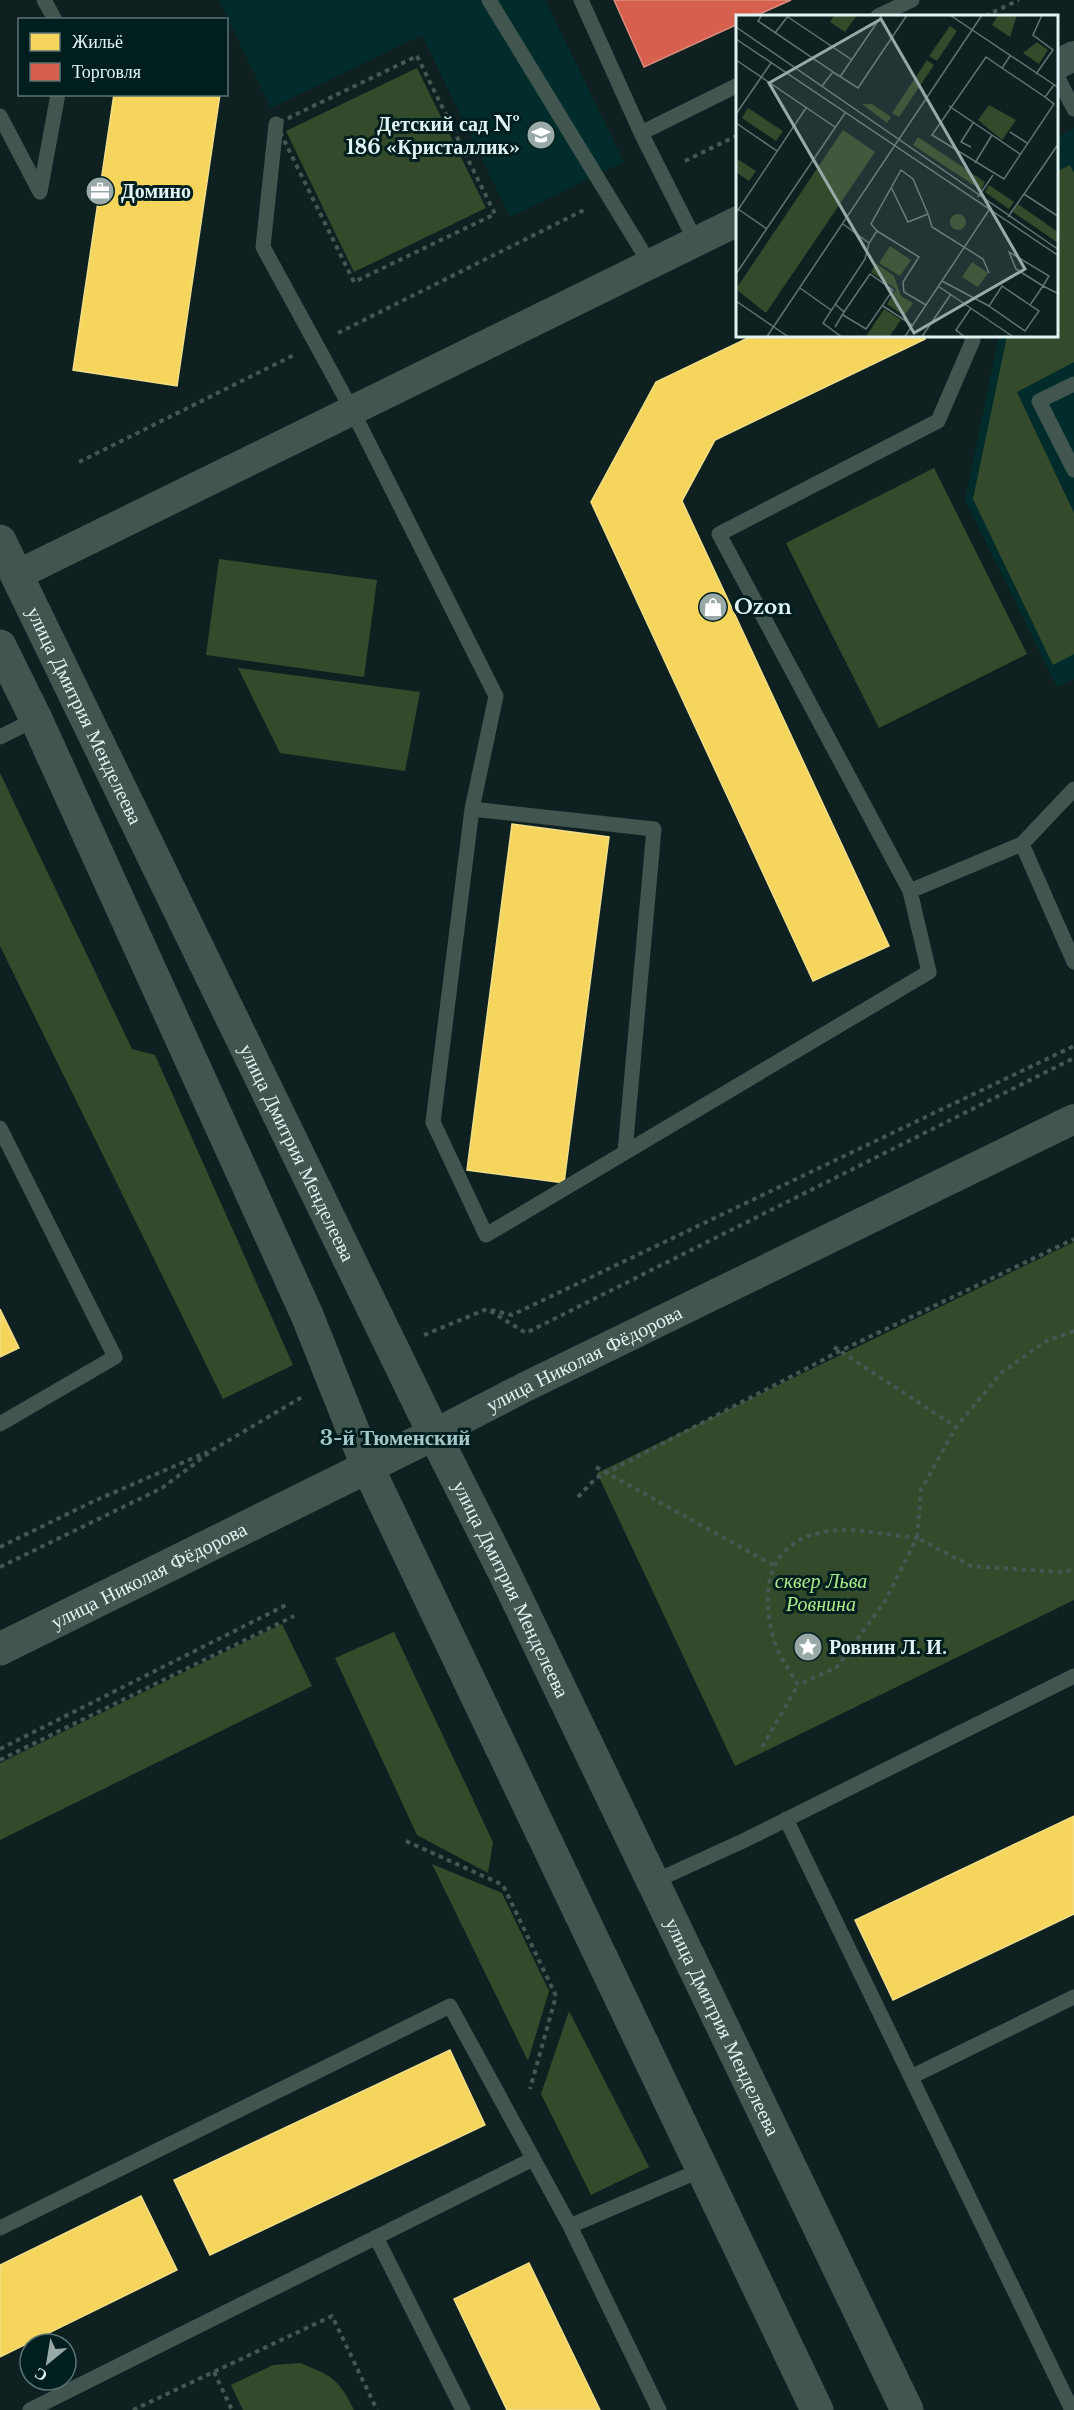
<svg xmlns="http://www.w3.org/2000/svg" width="1074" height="2410" viewBox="0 0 1074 2410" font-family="'Libre Baskerville',serif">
<rect width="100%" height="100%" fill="#0f2020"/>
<path fill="#022c2c" d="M219,0h326l79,162 -114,55 -88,-182 -151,73z
M1074,128v551l-17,8 -92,-187 34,-164h59v-199z"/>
<path fill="#334b2a" d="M417,68l69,140 -132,64 -68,-141z
M1070,165l4,8v189l-57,30 57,121v141l-21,11 -80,-166 34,-163h51v-165z
M934,468l93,186 -148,74 -93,-185z
M219,559l158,21 -13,97 -158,-22z
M238,668l182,24 -15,79 -125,-18z
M0,773l132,276 23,6 138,310 -70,34 -223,-453z
M1074,1242v358l-339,166 -138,-293z
M282,1624l30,62 -312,154v-77z
M394,1632l99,210 -5,31 -71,-38 -82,-177z
M432,1864l70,29 47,98 -21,70z
M569,2011l80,156 -58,28 -50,-101z
M300,2363c31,12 39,16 54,47h-111l-12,-25 42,-20z"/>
<path fill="#f6d55c" stroke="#f0de89" stroke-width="1.5" d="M114,94h106l-43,292 -104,-16z
M752,336h172l1,3 -210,101 -33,61 207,445 -76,35 -222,-479 65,-120z
M512,824l97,13 -45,346 -97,-13z
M0,1309l19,39 -19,9z
M1074,1816v98l-181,86 -38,-80z
M450,2050l35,75 -275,130 -36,-75z
M141,2196l36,74 -177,87v-92z
M529,2263l71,147h-93l-53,-111z"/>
<path fill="#d6604d" stroke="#d98c7e" stroke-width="1.5" d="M614,0h177l-36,16h-17v8l-94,43z"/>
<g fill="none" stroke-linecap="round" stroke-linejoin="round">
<path stroke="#465752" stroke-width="4" stroke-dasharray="4.5 4.5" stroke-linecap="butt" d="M985,16l34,-16
M417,56l78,158 -141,68 -78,-158z
M685,161l53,-26
M338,333l248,-124
M79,462l215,-107
M491,1310l21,5 562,-269
M1074,1331l-28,10 -45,32 -45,54 -35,63 -4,48 54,28 88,6 15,-2
M424,1335l63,-26 39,24 548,-275
M834,1347l122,80
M596,1467l177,98
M578,1497l18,-19 10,-5 234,-122 234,-112
M0,1547l92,-45 115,-50
M0,1567l162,-79 52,-39 88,-52
M762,1747l36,-62c-8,-14 -20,-30 -24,-45 -16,-58 -3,-106 66,-110 23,-1 53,6 77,8l-32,63 -48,66 -39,18
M0,1749l288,-145
M0,1760l294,-144
M406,1841l97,44 53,111 -26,93
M214,2372l18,38
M133,2410l199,-94 45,94"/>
<path stroke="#40564f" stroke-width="15" d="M44,0l11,20
M489,0l161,264
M581,0l60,133 55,109
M878,16l34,-16
M1058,78l16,31
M0,116l40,76 18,-98
M276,124l-13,123 89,163 144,286 -24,113
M641,133l97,-48
M1074,384l-35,17 35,69
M0,737l36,-18
M1022,844l52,118
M910,891l-191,-357 219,-113 35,-81 -2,-4
M0,1128l115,229 -115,67
M625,1152l29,-323 -182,-20 -39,313 53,113 443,-263 -19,-81 112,-47 52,-55
M786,1819l286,591
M653,1882l90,-41 331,-165
M911,2077l163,-80
M0,2228l450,-222 120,220
M376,2237l87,173
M30,2410l503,-251
M659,2410l-89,-184 131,-56"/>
<g stroke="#40564f" stroke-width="30">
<path d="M1058,64l16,-8"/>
<path d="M17,575l721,-354"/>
<path id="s1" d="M434,1434l91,-47 549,-268"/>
</g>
<g stroke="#40564f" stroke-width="33">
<path id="s2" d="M0,541l434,893 69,136 404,840"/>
<path d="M0,646l36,73 271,596 61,153 449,942"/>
<path id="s3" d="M0,1649l434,-215"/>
</g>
</g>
<defs>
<g id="school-disc" transform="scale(1.5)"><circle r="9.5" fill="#98a9a8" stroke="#001e1e"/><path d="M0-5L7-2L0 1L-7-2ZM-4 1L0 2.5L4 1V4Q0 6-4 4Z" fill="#fff"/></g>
<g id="office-disc" transform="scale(1.5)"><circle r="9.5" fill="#98a9a8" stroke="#001e1e"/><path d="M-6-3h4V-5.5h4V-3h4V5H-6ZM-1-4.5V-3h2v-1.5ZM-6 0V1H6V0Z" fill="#fff"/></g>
<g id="shop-disc" transform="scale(1.5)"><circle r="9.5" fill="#98a9a8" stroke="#001e1e"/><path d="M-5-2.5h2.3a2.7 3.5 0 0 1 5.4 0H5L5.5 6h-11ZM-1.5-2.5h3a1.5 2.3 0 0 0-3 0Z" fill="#fff"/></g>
<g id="sight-disc" transform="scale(1.5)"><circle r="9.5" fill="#98a9a8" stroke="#001e1e"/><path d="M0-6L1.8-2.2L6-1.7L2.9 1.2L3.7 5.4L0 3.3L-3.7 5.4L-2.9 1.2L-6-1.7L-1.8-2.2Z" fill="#fff"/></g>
</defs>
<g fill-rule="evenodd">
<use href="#school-disc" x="541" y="135"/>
<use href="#office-disc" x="100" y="191"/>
<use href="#shop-disc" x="713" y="607"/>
<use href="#sight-disc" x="808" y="1647"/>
</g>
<g text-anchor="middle" stroke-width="6" stroke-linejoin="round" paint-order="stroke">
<g font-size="20" font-weight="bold" fill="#e1f3f2" stroke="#001e1e" text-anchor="start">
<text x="520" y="131" text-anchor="end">Детский сад №<tspan x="520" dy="23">186 «Кристаллик»</tspan></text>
<text x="121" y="198">Домино</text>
<text x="734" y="614">Ozon</text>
<text x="829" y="1654">Ровнин Л. И.</text>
</g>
<g font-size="20" fill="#e1f3f2" stroke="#001e1e">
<text dy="7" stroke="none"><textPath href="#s2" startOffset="194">улица Дмитрия Менделеева</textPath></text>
<text dy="7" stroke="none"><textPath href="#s2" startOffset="680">улица Дмитрия Менделеева</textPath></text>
<text dy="7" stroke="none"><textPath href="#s1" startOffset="168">улица Николая Фёдорова</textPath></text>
<text dy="7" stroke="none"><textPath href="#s3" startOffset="166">улица Николая Фёдорова</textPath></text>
<text dy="7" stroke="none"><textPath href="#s2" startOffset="1166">улица Дмитрия Менделеева</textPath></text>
<text dy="7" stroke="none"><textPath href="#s2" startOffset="1652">улица Дмитрия Менделеева</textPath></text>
</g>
<g font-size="20" font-style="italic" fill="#abea8a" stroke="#001e1e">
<text x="821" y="1588">сквер Льва<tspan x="821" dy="23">Ровнина</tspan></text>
</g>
<g font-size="21" font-weight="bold" fill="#a4c6c6" stroke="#001e1e">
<text x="395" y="1445">3-й Тюменский</text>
</g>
</g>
<g transform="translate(736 15)">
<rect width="322" height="322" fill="#0f2020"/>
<path d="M98,0h23l-12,17 -15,-10zM262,0h19l-7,22 -18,-12zM214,11l7,5 -20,30 -8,-5zM301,27l11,8 -9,14 -16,-11zM191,45l7,5 -35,52 -7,-4zM126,89h10l19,13 -4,6zM253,90l27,15 -14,20 -24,-20zM12,93l35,23 -7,10 -34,-23zM107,115l32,22 -109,161 -30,-24zM182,122l67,45 -4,8 -68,-45zM0,143l20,13 -7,10 -13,-9zM253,170l25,17 -5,7 -24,-17zM282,189l40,28v11l-45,-31zM214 207a8 8 0 1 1 16 0a8 8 0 1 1-16 0ZM154,231l21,14 -11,16 -21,-13zM236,247l16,11 -10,14 -16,-10zM140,248l18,13 7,20 12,7 -9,13 -17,-12 9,-15 -25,-17zM148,294l17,11 -12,17 -24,1z" fill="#334b2a"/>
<path fill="none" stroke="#637474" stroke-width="1.5" d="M26,0l-4,6 75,51 -11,14M214,0l109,73M52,2l64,43M0,12l323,223M39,18l13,-17M0,24l323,217M274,41l-8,12 -16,-11 -54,78 72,44 50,-75 -9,-7 9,-12M0,45l99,67M266,53l43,29M97,57l25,16 49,-73M300,59l17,-24 -20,-15 9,-20M104,62l42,-62M213,91l71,48M0,99l35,-51M0,108l41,28M274,117l17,11M323,128l-35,51 35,23M235,132l-10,-5 12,-19M239,148l17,-28M242,182l15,-22M2,194l29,20M0,198l70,-105M192,199l4,13 51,32 6,14M272,202l16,-23M107,209l26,19M141,216l42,26 -16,25 1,10 22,13M0,259l109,-161M206,266l47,25M202,271l77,52M64,273l31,22M0,286l54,37M99,289l9,8 -9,15M294,290l-28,-19 -13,20 36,25 14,-20 -9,-6 13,-19 6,-10 -40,-24 7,17 27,17 16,8M147,291l29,19M107,300l23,14 27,-39 -23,-16 -26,38M30,323l216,-323M107,323l-20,-15 42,-64 4,-16 8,-12 -6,-7 30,-54 12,9 15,35 -20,8 -17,-35M168,323l85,-128M185,323l30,-44M230,323l-10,-8 15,-22"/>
<path fill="#98a9a8" fill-opacity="0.15" stroke="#98a9a8" stroke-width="3" d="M145,4l144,250 -111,64 -145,-250z"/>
<rect width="322" height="322" fill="none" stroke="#e1f3f2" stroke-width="3"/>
</g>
<rect x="18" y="18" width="210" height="78" fill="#001e1e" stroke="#5a7373" stroke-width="1.5"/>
<rect x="30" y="33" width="30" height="18" fill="#f6d55c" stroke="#5a7373" stroke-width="1.5"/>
<text x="72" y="48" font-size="18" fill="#e1f3f2">Жильё</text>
<rect x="30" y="63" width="30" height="18" fill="#d6604d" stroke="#5a7373" stroke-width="1.5"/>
<text x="72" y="78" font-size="18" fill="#e1f3f2">Торговля</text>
<g transform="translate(48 2362) rotate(210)"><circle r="28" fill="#001e1e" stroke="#5a7373" stroke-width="1.5"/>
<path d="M0-4.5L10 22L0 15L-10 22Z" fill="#98a9a8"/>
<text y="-9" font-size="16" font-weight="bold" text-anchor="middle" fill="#e1f3f2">С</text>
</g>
</svg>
